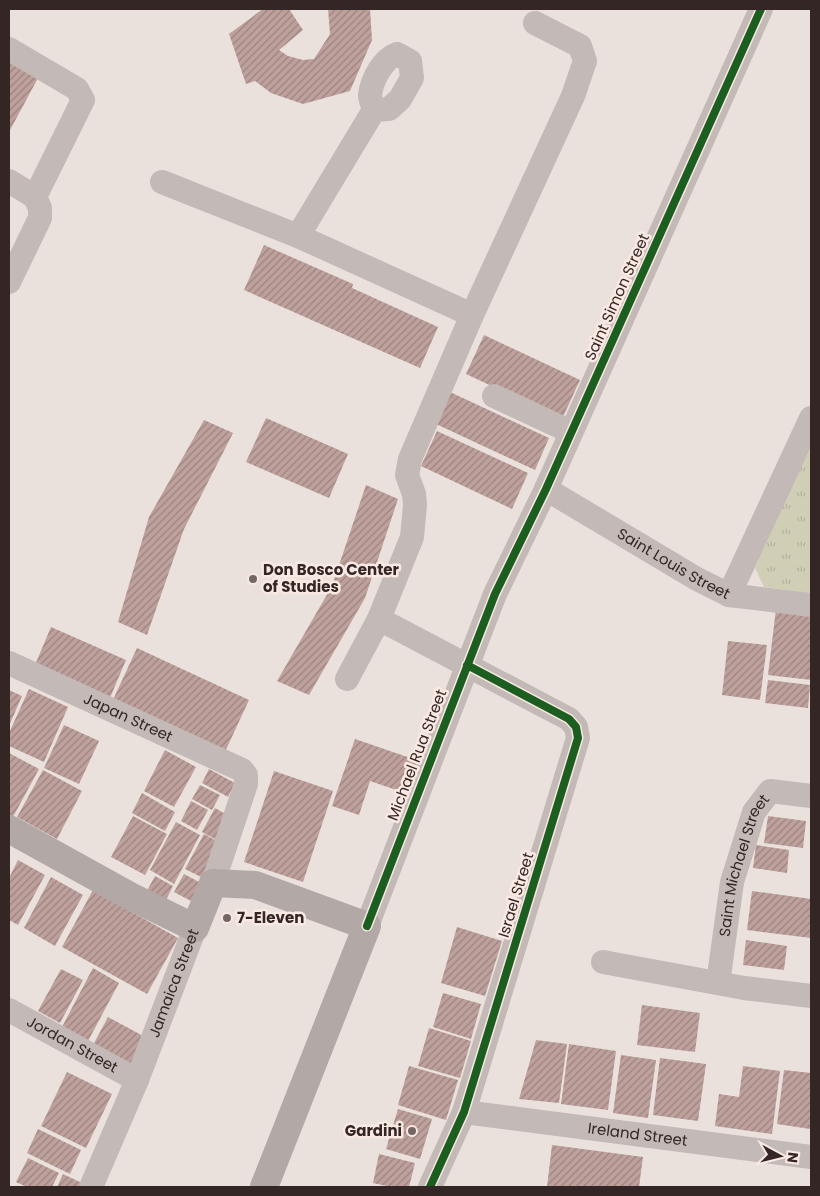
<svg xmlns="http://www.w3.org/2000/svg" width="820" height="1196" viewBox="0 0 820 1196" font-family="Poppins,sans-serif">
<defs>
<pattern id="park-tufts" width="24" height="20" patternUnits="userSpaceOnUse" patternTransform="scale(1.25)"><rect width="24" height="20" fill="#d0cfb6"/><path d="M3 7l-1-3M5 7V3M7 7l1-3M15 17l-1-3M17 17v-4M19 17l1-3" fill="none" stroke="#b3b29c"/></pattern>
<pattern id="building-hatch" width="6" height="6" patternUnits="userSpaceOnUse" patternTransform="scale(1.25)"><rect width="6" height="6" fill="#bea19d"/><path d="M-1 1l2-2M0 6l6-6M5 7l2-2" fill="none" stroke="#9b8380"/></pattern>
</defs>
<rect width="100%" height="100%" fill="#ebe1dc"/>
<path fill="url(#park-tufts)" d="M811,443v150l-47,-6 -9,-19z"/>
<path fill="url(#building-hatch)" d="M263,9h26l14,21 -24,20 9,6 15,4 11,-1 16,-25 -2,-25h42l2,31 -22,51 -47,13 -32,-11 -16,-12 -9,3 -17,-50z
M9,62l29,16 -29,54z
M264,245l89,39 -1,4 86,39 -18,41 -176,-78z
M484,335l96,45 -18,39 -96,-45z
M450,392l99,46 -14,32 -99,-46z
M266,418l82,36 -19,44 -83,-36z
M204,420l29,13 -49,96 -37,106 -29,-13 31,-105z
M437,431l91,42 -16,36 -91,-43z
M366,485l32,14 -33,99 -56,97 -32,-14 55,-95z
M776,609l35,4v67l-43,-5z
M51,627l75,33 -19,45 -75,-33z
M728,641l39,4 -7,55 -38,-5z
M137,648l112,52 -26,56 -112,-52z
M768,680l42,5 -2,23 -43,-5z
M29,689l39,18 -24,55 -35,-16v-13z
M9,690l13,6 -13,30z
M64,725l35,16 -20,43 -35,-16z
M355,739l67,23 -11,33 -41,-14 -11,34 -27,-9z
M165,750l31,17 -22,40 -30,-16z
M9,753l30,16 -26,48 -4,-3z
M209,769l26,14 -7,14 -26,-14z
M43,770l39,21 -25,48 -40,-22z
M274,771l59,20 -30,91 -59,-20z
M200,785l20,10 -8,15 -20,-11z
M142,793l33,19 -10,19 -33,-18z
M191,801l17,9 -11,20 -16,-9z
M215,808l14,8 -12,24 -15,-8z
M133,816l34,18 -22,41 -34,-18z
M768,816l38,5 -3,27 -39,-5z
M176,822l24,13 -26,49 -24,-14z
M204,834l17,9 -18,35 -18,-9z
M756,845l33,5 -2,23 -34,-5z
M18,860l27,15 -27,50 -9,-5v-42z
M184,874l17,9 -10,18 -17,-9z
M155,876l18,10 -12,24 -19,-10z
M51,877l32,18 -28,51 -31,-18z
M93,890l85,48 -31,56 -85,-47z
M752,891l59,8v39l-64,-8z
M457,927l45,14 -17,55 -44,-13z
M746,940l41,6 -3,24 -41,-5z
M93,968l26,15 -31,58 -26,-14z
M61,969l22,11 -23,43 -22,-12z
M443,993l38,11 -10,35 -38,-12z
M642,1005l58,8 -5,39 -58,-7z
M108,1017l39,21 -16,30 -39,-21z
M429,1028l42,13 -11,37 -42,-12z
M536,1040l31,4 -8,59 -40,-4z
M569,1044l47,7 -8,59 -47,-6z
M621,1055l35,5 -8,58 -35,-5z
M660,1058l46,6 -8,57 -45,-6z
M409,1066l49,14 -12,40 -48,-15z
M743,1066l37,5 -8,63 -57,-8 4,-32 20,3z
M784,1070l27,3 -1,56 -33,-5z
M67,1072l45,22 -26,54 -45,-22z
M398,1109l34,10 -12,40 -34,-10z
M38,1129l43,21 -11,24 -43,-21z
M552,1145l91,12 -4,30h-92z
M379,1154l36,9 -6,24h-18l-18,-4z
M28,1158l31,15 -7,14h-25l-11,-5z
M63,1174l19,9 -2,4h-23z"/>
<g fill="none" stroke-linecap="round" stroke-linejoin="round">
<g stroke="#c3b9b6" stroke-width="24">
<path d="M9,49l68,40 6,11 -48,97 5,11v10l-31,64"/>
<path d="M9,181l26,16"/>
<path d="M162,182l136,54 174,79"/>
<path d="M298,236l76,-126 15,-1 11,-10 12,-21 -2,-17 -13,-7c-14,5 -25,25 -27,41 0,5 3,11 4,15"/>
<path d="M494,396l77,36"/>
<path id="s1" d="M546,489l151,90 32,16 82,10"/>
<path d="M729,595l82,-177"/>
<path d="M379,619l190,100 7,8 2,11 -114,374 -34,75"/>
<path id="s2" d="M9,663l233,107 4,5v9l-33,99"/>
<path d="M347,679l32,-60 33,-82 3,-32 -1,-11 -7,-19 3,-16 62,-144 101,-219 12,-35 -5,-15 -45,-23"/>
<path d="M367,926l128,-332 51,-105 215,-480"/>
<path d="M603,962l141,26 67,8"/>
<path id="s3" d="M718,983l14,-101 22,-70 16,-21 41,5"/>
<path id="s4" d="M9,1010l128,70"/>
<path id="s5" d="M464,1112l347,45"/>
<path id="s6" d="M91,1187l46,-107 58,-152"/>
</g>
<path stroke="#b2a8a5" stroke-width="28" d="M9,829l121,67 65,32 18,-45 42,2 112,41 -103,261"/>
<g stroke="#f9e9e2" stroke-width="11">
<path id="cycleway" d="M367,926l128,-332 51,-105 215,-480
M430,1187l34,-75 114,-374 -2,-11 -7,-8 -102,-54"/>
</g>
<use href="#cycleway" stroke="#1b5e20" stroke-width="8"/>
</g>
<g fill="#736765" stroke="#f9e9e2" stroke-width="2">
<circle cx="253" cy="579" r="5"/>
<circle cx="227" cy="918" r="5"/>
<circle cx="412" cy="1131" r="5"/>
</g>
<g text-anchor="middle" stroke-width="5" stroke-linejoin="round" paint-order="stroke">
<g font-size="15" fill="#332625" stroke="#f9e9e2">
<text transform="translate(617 297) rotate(-66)" y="5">Saint Simon Street</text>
<text dy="5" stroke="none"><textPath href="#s1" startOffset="148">Saint Louis Street</textPath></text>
<text dy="5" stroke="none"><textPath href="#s2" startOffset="131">Japan Street</textPath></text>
<text transform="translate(417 755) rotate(-69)" y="5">Michael Rua Street</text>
<text dy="5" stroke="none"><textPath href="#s3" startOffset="121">Saint Michael Street</textPath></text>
<text transform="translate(516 895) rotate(-73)" y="5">Israel Street</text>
<text dy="5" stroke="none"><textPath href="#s6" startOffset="220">Jamaica Street</textPath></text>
<text dy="5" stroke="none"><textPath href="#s4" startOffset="72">Jordan Street</textPath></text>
<text dy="5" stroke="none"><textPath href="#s5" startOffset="175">Ireland Street</textPath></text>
</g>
<g font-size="15" font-weight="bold" fill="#332625" stroke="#f9e9e2" text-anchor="start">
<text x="263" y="575">Don Bosco Center<tspan x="263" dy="17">of Studies</tspan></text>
<text x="237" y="923">7-Eleven</text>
<text x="402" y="1136" text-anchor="end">Gardini</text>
</g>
</g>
<rect width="820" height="1196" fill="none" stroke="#332625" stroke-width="20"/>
<g transform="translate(780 1156) rotate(97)" stroke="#f9e9e2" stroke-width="4" paint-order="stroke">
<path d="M0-4L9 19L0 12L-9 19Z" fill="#332625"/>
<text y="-8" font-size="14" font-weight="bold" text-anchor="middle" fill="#332625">N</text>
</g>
</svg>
